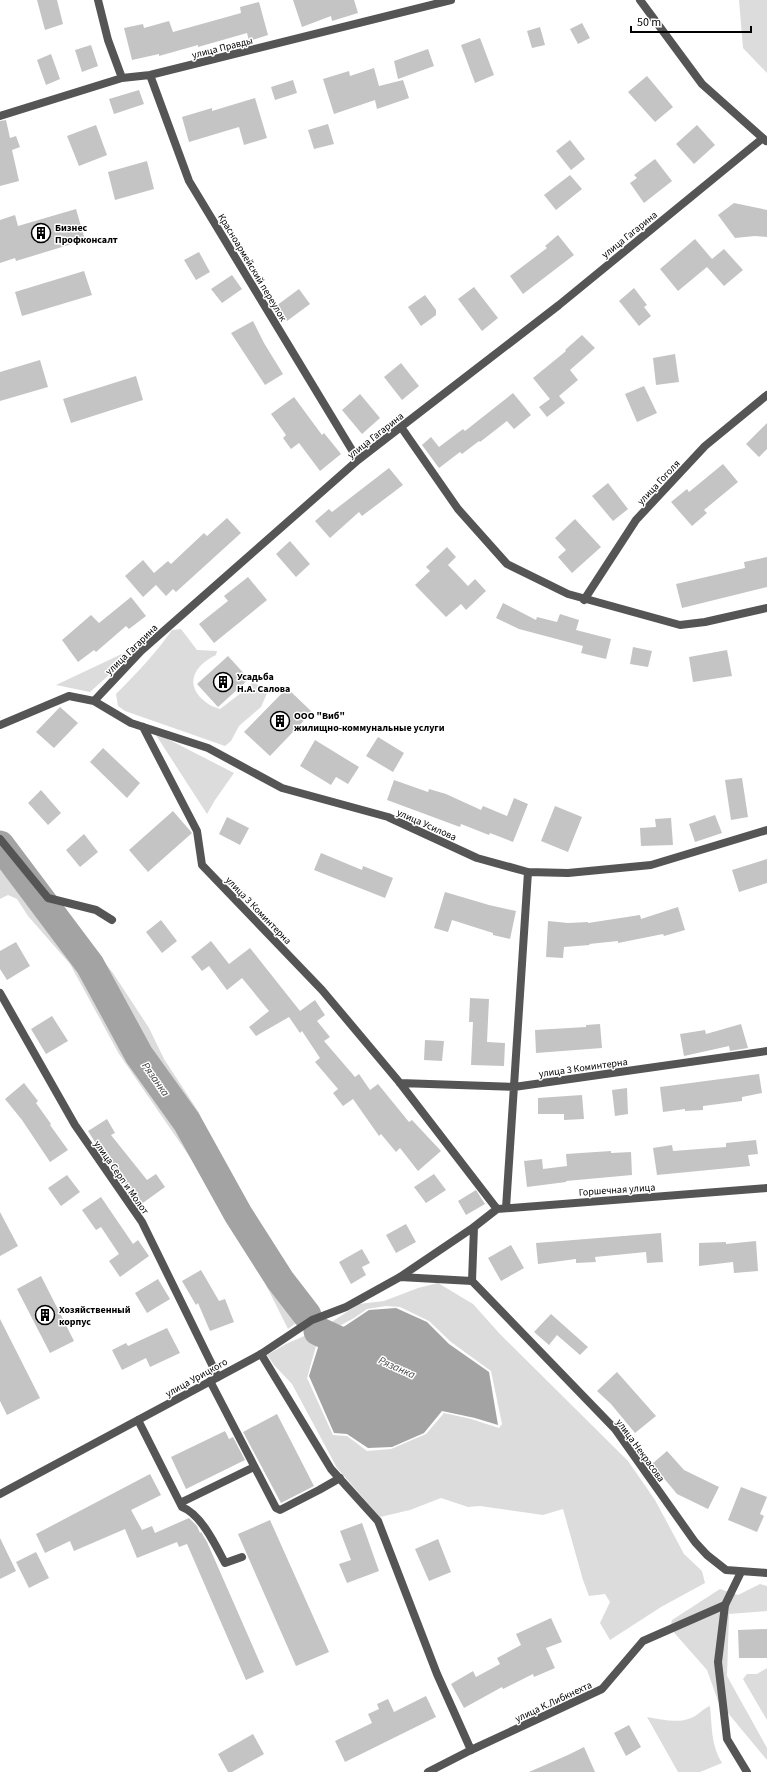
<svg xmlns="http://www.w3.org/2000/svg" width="767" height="1772" viewBox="0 0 767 1772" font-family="'Source Sans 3',sans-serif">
<rect width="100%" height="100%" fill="#fff"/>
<path fill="#dcdcdc" d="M739,0h28v73l-24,-25z
M181,629l16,21 20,1 -1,4c-17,8 -31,24 -17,41 7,7 11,10 21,13l21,-16 12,-11 15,9 -7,16 -22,19 -8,15 -6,5 -100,-35 -7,-5 -2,-12c20,-20 40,-41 56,-64z
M126,652l3,5 -39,35 -34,-7z
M154,732l80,41 -19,27 -8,14z
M0,851l7,7 28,45 26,9 8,6 44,55 36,55 15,31 34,52 44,93 17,31 58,72 -29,22 -35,-70 -57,-93 -77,-112 -49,-90 -42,-48 -11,-17 -9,-4 -8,4z
M438,1283l35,21 26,29 129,128 27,39 29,54 18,17 3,12 -44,24 -51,33 -10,-17 10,-21 -5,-8 -16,2 -6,-16 -20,-71 -20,6 -63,-9 -12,1 -27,-9 -31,12 -30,7 -43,-49 -45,-84 -18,-19 -7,-10 19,-11 25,-11 7,6 -11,39 26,57 14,1 20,15 24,-2 35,-15 18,-21 27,6 28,9 3,-4 -11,-53 -40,-29 -22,-21 -29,-14 -14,-1 -19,3 -13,9 -33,18 -3,-5 41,-27 25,-3 34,-13z
M760,1584l7,2v25l-38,3 -2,62 40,72v12l-49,-59 -11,-31 -37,-42 2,-8 48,-31 18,6z
M767,1668v52l-24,-41 4,-5h10z
M710,1706c2,20 1,40 12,57l-22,9h-22l-31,-55c14,2 30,7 44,1 8,-3 11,-9 19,-12z"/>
<path fill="#a3a3a3" d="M396,1308l31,14 22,22 40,28 9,53 -23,-7 -33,-7 -18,22 -32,14 -24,1 -21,-14 -13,-1 -25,-57 12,-38 24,-12 24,-16z"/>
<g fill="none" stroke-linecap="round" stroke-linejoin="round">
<path stroke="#a3a3a3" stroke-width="29" d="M0,845l90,120 49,90 48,67 51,92 42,66 27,35
M318,1331l45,21"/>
</g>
<path fill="#c4c4c4" d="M37,0h20l6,24 -18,6z
M293,0h61l4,13 -26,8 -1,-5 -29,11z
M259,2l9,33 -19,6 -2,-8 -49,14v-2l-39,11v-2l-27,6 -8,-32 19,-4 1,4 25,-7 4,11 68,-19 -1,-6z
M582,23l8,15 -12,6 -8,-15z
M540,27l5,18 -13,3 -5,-17z
M480,38l14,37 -19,8 -14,-38z
M91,45l7,21 -16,6 -7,-22z
M428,49l6,17 -36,13 -4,-18z
M51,54l9,25 -14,6 -9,-25z
M374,68l5,18 24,-6 6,18 -32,11 -2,-9 -41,14 -11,-35 26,-8 1,5z
M647,76l26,31 -18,15 -27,-30z
M293,80l4,13 -22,7 -4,-13z
M139,90l5,14 -30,10 -5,-15z
M255,98l12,40 -23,7 -5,-18 -50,15 -7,-25 30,-9v3z
M6,120l4,18 6,-2 4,11 -8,3 7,31 -19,5v-65z
M328,124l6,20 -20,5 -6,-19z
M96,125l11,30 -28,11 -12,-30z
M697,125l18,20 -21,19 -18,-20z
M570,140l15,19 -14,11 -15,-19z
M655,159l17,22 -28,22 -14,-20 7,-5 -3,-3z
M147,161l7,28 -39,11 -7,-28z
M570,175l12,14 -26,21 -12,-15z
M734,203l33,7v27l-12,-1 -20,2 -17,-23z
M76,209l9,31 -69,21 -1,-3 -15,5v-43l15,-5 3,11z
M558,235l16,20 -51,39 -13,-18 37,-28 -2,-2z
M695,239l17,20 12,-10 19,21 -19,16 -17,-19 -29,24 -18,-22z
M199,252l11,20 -14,8 -12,-20z
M84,271l8,24 -70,21 -7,-24z
M232,275l10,14 -20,14 -11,-14z
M474,287l24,31 -16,13 -24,-32z
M634,288l13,17 -3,2 7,9 -12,10 -20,-25z
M299,289l11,15 -23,17 -11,-15z
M425,295l11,15v5l-15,11 -13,-19z
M253,321l11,22 19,31 -18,11 -34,-52z
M582,335l13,13 -25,22 8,10 -19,16 6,7 -18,14 -8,-10 11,-8 -17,-21 33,-27 -1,-1z
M675,354l4,28 -23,3 -3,-27z
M40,360l8,27 -48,14v-29z
M401,363l18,23 -17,14 -18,-23z
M136,376l7,24 -72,23 -8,-24z
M644,386l13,27 -20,9 -12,-28z
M513,393l18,22 -17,14 -7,-8 -27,21 -1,-1 -17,13 -2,-2 -21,16 -17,-23 9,-8 8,10 24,-18 2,2z
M360,394l20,24 -18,16 -20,-24z
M294,397l28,38 2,-2 17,21 -21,17 -21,-28 -8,6 -8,-11 3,-3 -15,-21z
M767,423v26l-8,8 -13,-13z
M723,464l15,18 -34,28 3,3 -15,13 -21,-24 16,-13 2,3z
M389,468l14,17 -41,31 -3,-4 -29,26 -15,-17 14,-12 3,3z
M608,483l20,26 -15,12 -21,-25z
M227,518l14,15 -65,59 -3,-3 -7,7 -10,-11 -13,12 -18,-21 18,-16 11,13 14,-12 3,3 33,-31 3,3z
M575,519l26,28 -29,26 -14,-16 8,-7 -11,-12z
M290,541l20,23 -14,13 -20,-23z
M447,547l9,10 -8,8 20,21 7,-7 11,12 -20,19 -5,-6 -15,13 -31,-32 15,-14 -4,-4z
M767,557v30l-85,21 -6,-24 69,-16 -1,-6z
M248,577l19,23 -53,43 -15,-19 29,-23 -4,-5z
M131,597l15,19 -17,13 -3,-3 -30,26 -2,-2 -16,12 -16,-22 29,-25 8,8z
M503,603l33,17 1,-3 20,5 3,-8 19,6 -3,10 35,9 -5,20 -25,-6 2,-7 -64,-17 -23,-11z
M633,647l19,4 -4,16 -18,-3z
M727,650l5,26 -39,6 -4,-25z
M228,656l21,23 -31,28 -21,-23z
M287,688l25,24 -42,44 -26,-24z
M60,707l18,16 -24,25 -18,-16z
M378,737l26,16 -11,19 -27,-16z
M315,740l44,27 -11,17 -12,-7 -5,8 -31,-19z
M103,748l37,35 -13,15 -37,-36z
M742,778l6,39 -17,3 -6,-40z
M394,780l34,12 1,-3 17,5 35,16 2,-4 24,10 7,-18 14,6 -15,38 -23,-9 -1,2 -28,-11 -1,3 -73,-27z
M41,790l20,23 -13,12 -20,-22z
M555,806l27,11 -14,35 -27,-11z
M173,811l19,22 -44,39 -19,-22z
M715,815l7,18 -27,9 -6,-18z
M227,817l22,11 -9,17 -21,-11z
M671,818l2,27 -32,1 -1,-18 16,-1 -1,-8z
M84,834l14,18 -18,15 -14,-17z
M321,853l41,17 1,-4 30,12 -8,20 -71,-28z
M767,859v24l-28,9 -7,-22z
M445,892l44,13 27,6 -6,28 -17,-4v-2l-41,-13 -4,12 -14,-4z
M678,907l7,23 -21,6 -1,-2 -45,9v-2l-29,3 1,1 -26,2 -1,11 -17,-1 2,-36 20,2 20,-1v1l52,-8 1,4z
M161,920l16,21 -15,12 -16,-21z
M211,941l18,23 21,-16 50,63 15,-11 10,15 -8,6 13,16 -6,4 31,36 4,-3 11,16 8,-6 31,38 3,-2 29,31 -23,20 -18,-23 -4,4 -15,-18 -2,2 -26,-37 -10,7 -10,-13 5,-4 -23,-27 5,-4 -18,-27 -2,2 -11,-16 -33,19 -7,-9 20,-16 -27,-33 -15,12 -18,-24 -7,5 -11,-14z
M16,942l14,24 -23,14 -7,-11v-18z
M470,998l19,1 -2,43 18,1 -1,23 -33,-1 2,-43h-4z
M52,1016l16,25 -22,13 -15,-25z
M600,1024l2,24 -66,5 -1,-23 51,-3v-2z
M741,1024l7,24 -18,3 -1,-5 -45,10 -4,-22 25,-4 1,4z
M425,1040l19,1 -2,20 -18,-1z
M759,1074l3,19 -20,4v4l-39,5v4l-18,1v-2l-22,3 -3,-25z
M24,1083l14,18 -2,2 15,21 -1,1 18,25 -18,12 -28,-42 -17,-21z
M627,1088l1,26 -13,2 -3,-26z
M582,1095l2,24 -20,1v-6h-26v-16z
M107,1119l8,14 -4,2 36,45 9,-6 9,13 -25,18 -21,-30 -1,1 -6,-7 -24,-38z
M756,1140l2,14 -10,1 2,11 -93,9 -4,-27 19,-3 1,6 53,-4v-4z
M611,1151v2l20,-1 1,23 -66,6v1l-39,5 -3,-26 18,-2 1,10 24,-3 -1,-12z
M434,1174l12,16 -20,13 -12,-16z
M67,1175l13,17 -19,14 -13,-18z
M476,1190l9,14 -19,11 -8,-14z
M101,1197l32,47 5,-4 11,16 -29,21 -11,-16 10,-7 -18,-27 -5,3 -14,-20z
M0,1212l18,34 -18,10z
M406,1224l10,18 -20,11 -10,-18z
M661,1233l2,29 -16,1 -1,-11 -51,5 1,5 -20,1v-4l-38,5 -2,-21z
M756,1241l2,30 -24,2 -1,-11 -34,4v-23l27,-1v2z
M511,1245l13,23 -23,13 -13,-23z
M362,1249l8,14 -8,4 4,8 -15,9 -12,-22z
M201,1270l18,31 6,-2 9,23 -24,9 -12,-28 -2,2 -14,-24z
M41,1276l33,65 -24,12 -33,-64z
M158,1279l12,20 -23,14 -12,-20z
M551,1314l37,33 -8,8 -23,-20 -8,10 -15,-13z
M0,1319l40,79 -33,17 -7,-14z
M167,1328l13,25 -30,14 -4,-9 -24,12 -10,-20 14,-7 2,3z
M617,1372l39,44 -21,17 -24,-29 -14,-13z
M277,1414l37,72 -33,17 -38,-71z
M225,1431l4,8 4,-2 12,23 -59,29 -15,-32z
M667,1451l17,19 35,17 -11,22 -31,-15 -25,-30z
M150,1474l11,21 -30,15 11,20 10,-4 3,7 34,-15 8,8 3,7 1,-1 6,10 57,130 -18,8 -59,-136 -8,3 -2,-5 -40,16 -12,-29 -51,22 -4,-10 -25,12 -9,-19z
M741,1487l26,10 -7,17 4,2 -7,16 -29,-12z
M270,1520l59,132 -33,14 -58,-132z
M362,1523l17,48 -32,12 -8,-19 12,-4 -11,-29z
M0,1538l16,33 -16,8z
M438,1539l13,33 -22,9 -14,-32z
M36,1552l13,26 -20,10 -13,-26z
M551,1618l11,24 -16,6 9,20 -21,9 -1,-3 -30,15 -1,-2 -38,21 -13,-24 22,-13 3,6 24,-13 -3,-6 24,-13 -5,-11z
M767,1629v29h-28l-1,-28z
M426,1696l10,21 -91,45 -10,-21 37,-18 -4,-9 11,-5 -2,-5 11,-5 6,13z
M629,1725l12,22 -15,9 -12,-23z
M253,1734l11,20 -32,18h-4l-10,-18z
M584,1747l11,25h-66l39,-17z"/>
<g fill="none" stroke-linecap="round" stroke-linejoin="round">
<path stroke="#555" stroke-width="8" d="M0,839l48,59 48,12 16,10
M261,1354l70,115 47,52 59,153 34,76
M210,1381l66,127 4,2 2,-1 37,-19 21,-12
M138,1420l44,87c19,7 34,39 43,56l17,-6
M180,1503l74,-36
M725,1605l-7,57 9,77 20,33"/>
<path stroke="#555" stroke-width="8" d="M98,0l10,40 14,38
M640,0l62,84 64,57
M150,75l39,106 169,279
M0,116l122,-38 28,-3 301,-75
M401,427l57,82 49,55 61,30 112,31 25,-3 62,-14
M584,600l52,-80 69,-74 62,-51
M94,701l37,22 77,25 74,40 106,29 89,41 51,14 40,1 83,-8 116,-35
M0,725l69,-29 25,5 47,-50 217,-191 201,-155 204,-167
M143,727l54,104 5,34 120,125 78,93 97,126
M0,993l75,132 67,97 76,155
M400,1083l114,4 253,-36
M506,1208l22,-336
M400,1277l74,-50 23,-18 270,-21
M472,1281l2,-54
M428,1772l43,-22 131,-61 41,-48 82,-36 16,-33"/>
<path stroke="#555" stroke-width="8" d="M0,1494l261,-140 51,-34 34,-13 54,-30 72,4 143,148 80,113 12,13 19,15 41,3"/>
</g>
<defs>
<g id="building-ring" transform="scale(1)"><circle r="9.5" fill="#fff" stroke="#000" stroke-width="1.5"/><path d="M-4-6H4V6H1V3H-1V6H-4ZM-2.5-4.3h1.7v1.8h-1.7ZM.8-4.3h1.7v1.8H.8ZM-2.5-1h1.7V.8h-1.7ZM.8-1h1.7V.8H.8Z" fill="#000"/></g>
</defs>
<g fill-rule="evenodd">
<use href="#building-ring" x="41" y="233"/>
<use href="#building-ring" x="223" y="682"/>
<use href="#building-ring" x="280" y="721"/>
<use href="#building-ring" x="45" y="1315"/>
</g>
<g text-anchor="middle" stroke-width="3" stroke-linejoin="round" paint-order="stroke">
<g font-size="10" fill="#000" stroke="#fff">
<text transform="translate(222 47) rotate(-14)" y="4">улица Правды</text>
<text transform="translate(629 234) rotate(-39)" y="4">улица Гагарина</text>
<text transform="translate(253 267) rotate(59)" y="4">Красноармейский переулок</text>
<text transform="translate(375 435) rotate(-38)" y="4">улица Гагарина</text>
<text transform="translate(658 482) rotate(-47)" y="4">улица Гоголя</text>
<text transform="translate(131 649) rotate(-44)" y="4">улица Гагарина</text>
<text transform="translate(427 824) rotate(24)" y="4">улица Усилова</text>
<text transform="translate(259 910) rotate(46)" y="4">улица 3 Коминтерна</text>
<text transform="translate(583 1067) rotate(-8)" y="4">улица 3 Коминтерна</text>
<text transform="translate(122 1177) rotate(55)" y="4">улица Серп и Молот</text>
<text transform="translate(617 1189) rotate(-4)" y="4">Горшечная улица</text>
<text transform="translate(196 1377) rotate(-29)" y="4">улица Урицкого</text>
<text transform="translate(641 1450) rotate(54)" y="4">улица Некрасова</text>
<text transform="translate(553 1701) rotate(-25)" y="4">улица К.Либкнехта</text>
</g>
<g font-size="10" font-weight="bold" fill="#000" stroke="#fff" text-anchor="start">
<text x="55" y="231">Бизнес<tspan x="55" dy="12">Профконсалт</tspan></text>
<text x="237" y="680">Усадьба<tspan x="237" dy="12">Н.А. Салова</tspan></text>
<text x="294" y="719">ООО "Виб"<tspan x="294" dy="12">жилищно-коммунальные услуги</tspan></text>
<text x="59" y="1313">Хозяйственный<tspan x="59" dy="12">корпус</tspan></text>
</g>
<g font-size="11" font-style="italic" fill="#444" stroke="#fff">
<text transform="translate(156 1079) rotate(55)" y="4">Рязанка</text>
<text transform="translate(397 1367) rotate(24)" y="4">Рязанка</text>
</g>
</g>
<path d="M631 26v6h120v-6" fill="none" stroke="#000000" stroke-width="2"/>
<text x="637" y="26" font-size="12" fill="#000000" stroke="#ffffff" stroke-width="3" paint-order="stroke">50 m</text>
</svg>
